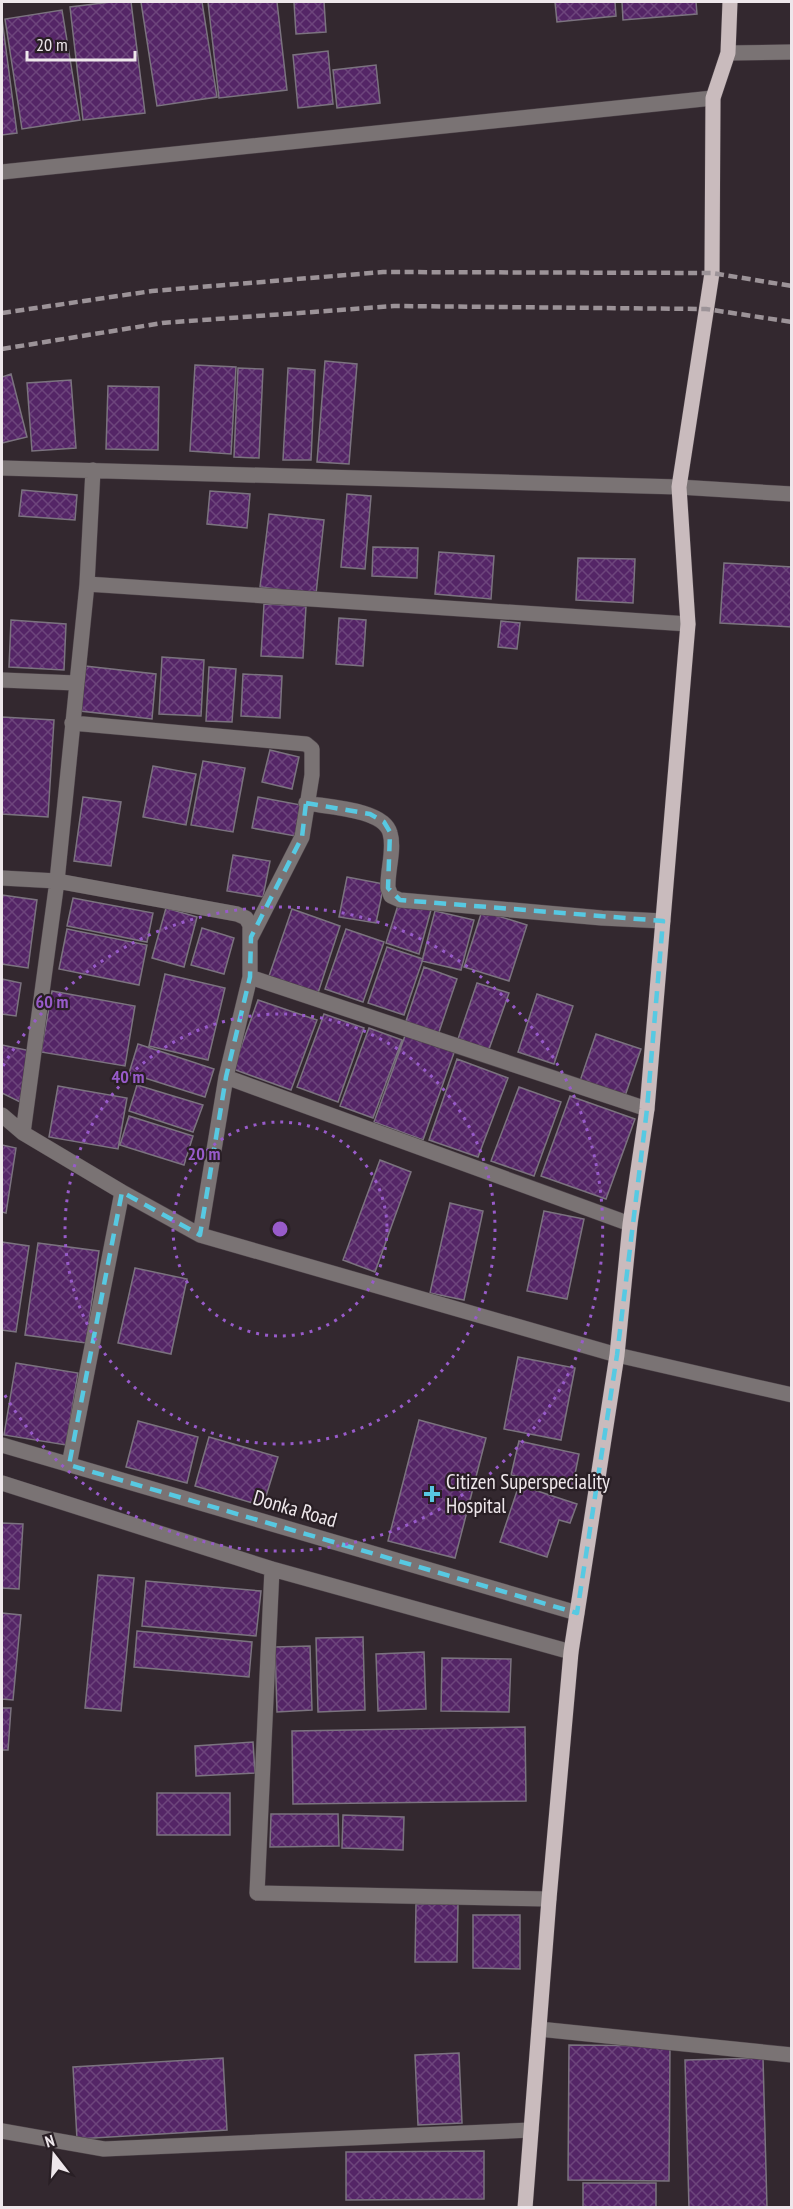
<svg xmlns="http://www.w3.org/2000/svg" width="793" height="2209" viewBox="0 0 793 2209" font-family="'PT Sans Narrow',sans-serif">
<defs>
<pattern id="building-cross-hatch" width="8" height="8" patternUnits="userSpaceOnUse" patternTransform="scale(1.5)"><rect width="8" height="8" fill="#542566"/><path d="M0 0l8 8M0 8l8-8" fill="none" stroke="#6d457c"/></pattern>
</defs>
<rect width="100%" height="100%" fill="#33282f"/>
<path fill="url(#building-cross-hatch)" stroke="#7b737f" stroke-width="1.5" d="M111,2h20l14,111 -62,7 -13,-113z
M141,2h61l15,95 -60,9z
M208,2h69l10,88 -68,8z
M294,2h30l2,30 -30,2z
M555,2h60l1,14 -59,6z
M622,2h74l1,12 -74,6z
M62,10l18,110 -58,9 -17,-110z
M2,19l15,114 -15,2z
M328,51l5,53 -35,4 -5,-53z
M376,65l4,38 -43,5 -4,-38z
M325,361l32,3 -8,100 -32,-2z
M195,365l41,2 -5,87 -41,-3z
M238,368l25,1 -4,89 -25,-1z
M288,368l27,2 -4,90h-28z
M11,374l16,63 -25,6v-66z
M71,380l5,68 -44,3 -5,-68z
M108,386l51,1 -1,63 -52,-1z
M22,490l55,5 -2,25 -56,-4z
M210,491l40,3 -3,34 -40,-4z
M347,494l24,2 -6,73 -24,-2z
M269,514l55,6 -8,74 -56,-7z
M373,547l45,1 -1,30 -45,-2z
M439,552l55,4 -3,43 -56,-5z
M578,558l57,1 -2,44 -57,-3z
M724,563l68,4v60l-72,-4z
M264,604l42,2 -3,52 -42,-2z
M339,618l27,2 -3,46 -27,-2z
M11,620l55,4 -2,46 -55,-3z
M501,621l19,2 -3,26 -19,-2z
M162,657l42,3 -3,56 -42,-2z
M85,666l71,8 -4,45 -72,-8z
M209,667l27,2 -4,53 -26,-1z
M243,674l39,2 -2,42 -39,-2z
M2,717l52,3 -6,97 -46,-3z
M270,750l29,7 -7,32 -30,-7z
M203,761l42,7 -12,64 -42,-7z
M153,766l43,8 -10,51 -43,-8z
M83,797l38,5 -10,64 -37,-5z
M258,797l43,8 -6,31 -43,-8z
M233,855l37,6 -7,36 -36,-6z
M347,877l37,7 -8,39 -37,-6z
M2,895l35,5 -9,68 -26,-4z
M73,898l80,15 -6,29 -80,-16z
M399,902l32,8 -12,44 -33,-11z
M166,908l31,9 -13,50 -32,-9z
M292,909l48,17 -23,70 -49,-17z
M435,911l39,9 -13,50 -39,-9z
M482,911l45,14 -18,56 -45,-14z
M202,928l32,10 -10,36 -33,-9z
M67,929l80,16 -8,40 -80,-16z
M346,929l38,13 -21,60 -38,-13z
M387,947l36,12 -19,56 -36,-12z
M424,967l33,12 -19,56 -33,-11z
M165,974l60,14 -17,72 -59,-14z
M2,979l19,4 -5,33 -14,-2z
M477,983l32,10 -21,59 -31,-10z
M52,991l83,15 -10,60 -84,-14z
M537,994l36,12 -19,58 -36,-12z
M258,1000l59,20 -26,70 -58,-21z
M324,1014l40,14 -26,74 -41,-15z
M369,1028l33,12 -29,78 -33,-12z
M406,1033l49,17 -32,90 -49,-18z
M596,1034l45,15 -17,50 -45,-15z
M138,1044l76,25 -9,28 -76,-24z
M2,1045l29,6 -11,51 -18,-9z
M457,1059l51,19 -30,79 -49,-17z
M137,1085l66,20 -10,27 -64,-21z
M58,1086l69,12 -9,51 -69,-12z
M519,1087l42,15 -27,74 -43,-15z
M570,1096l65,23 -29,80 -65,-23z
M129,1116l64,20 -9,29 -64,-20z
M2,1145l14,3 -10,65 -4,-1z
M380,1160l31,12 -36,100 -32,-12z
M450,1203l33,8 -19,89 -34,-7z
M544,1211l40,8 -17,80 -40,-8z
M2,1242l27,4 -13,86 -14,-2z
M38,1243l61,8 -13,92 -61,-8z
M135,1268l52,11 -16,75 -53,-11z
M518,1357l57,11 -14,72 -57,-11z
M16,1363l62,10 -12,72 -62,-10z
M419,1420l67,18 -31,120 -67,-17z
M138,1421l60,16 -11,46 -61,-16z
M209,1437l69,20 -15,49 -68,-20z
M519,1441l60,13 -7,35 -61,-14z
M519,1485l58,19 -7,19 -11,-3 -12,37 -47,-15z
M2,1523l21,1 -4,65 -17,-1z
M98,1575l36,3 -13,133 -36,-3z
M146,1581l115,10 -5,45 -114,-10z
M2,1613l19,2 -8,85 -11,-1z
M137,1631l115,11 -3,35 -115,-10z
M363,1637l2,73 -47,2 -2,-74z
M310,1646l2,64 -35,2 -2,-65z
M424,1652l2,57 -48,2 -2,-57z
M442,1658l69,1 -2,53 -68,-1z
M2,1708h9l-3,42h-6z
M525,1727l1,74 -233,3 -1,-73z
M253,1742l2,31 -59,3 -1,-30z
M157,1793h73v42h-73z
M271,1814h67l1,32 -69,1z
M343,1815l61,2 -1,33 -61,-2z
M416,1904h42l-1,58h-42z
M473,1915h47v54l-47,-1z
M569,2045l101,1 -1,135 -101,-1z
M459,2053l3,70 -44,2 -3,-70z
M223,2058l4,72 -150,9 -4,-72z
M763,2058l4,150h-78l-4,-148z
M484,2151v48l-138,1v-48z
M583,2183h73v25h-73z"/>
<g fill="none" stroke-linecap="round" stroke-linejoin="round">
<g stroke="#4d4349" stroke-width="16">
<path id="minor" d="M728,53l64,-1
M2,172l711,-74
M2,468l677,19 113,7
M93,470l-6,114 601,40
M2,680l74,3
M72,723l234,21 6,5v26l-10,62 -51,100
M306,803c21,4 78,6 84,30 5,16 -3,38 -2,55l3,8 9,4 202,18 61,3
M2,878l55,3 180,33 9,4 4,7v52
M226,1077l404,147
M2,1115l21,18 99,59 78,43 417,120 175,40
M23,1133l34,-252 30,-297
M200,1235l26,-158 24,-100 397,132
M2,1445l575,168
M69,1465l53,-273
M2,1483l270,86 299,83
M272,1569l-15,324 292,6
M539,2029l253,26
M2,2131l102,18 427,-19"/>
</g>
<g stroke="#4d4349" stroke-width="16">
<path id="major" d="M525,2208l24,-309 22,-247 46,-297 13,-131 17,-115 41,-485 -9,-137 33,-214 1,-175 15,-45 2,-51"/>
</g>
<use href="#minor" stroke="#7a7374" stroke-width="15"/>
<use href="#major" stroke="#c9bbbd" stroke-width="15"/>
<path stroke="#9c9398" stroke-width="4.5" stroke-dasharray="9 4.5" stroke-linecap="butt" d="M2,313l150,-22 231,-19 329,1 80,13
M2,349l160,-26 232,-17 312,3 86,13"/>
</g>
<path fill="none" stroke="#57c9e2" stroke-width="4.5" stroke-dasharray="12 8" stroke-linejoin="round" d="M306,803l64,11 14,8 6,10 -2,56 12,12 263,21 -16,188 -30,246 -40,258 -508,-148 53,-273 78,43 26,-158 24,-100 1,-40 51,-100z"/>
<g fill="none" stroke="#985bca" stroke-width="3" stroke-dasharray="3 6">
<circle cx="280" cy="1229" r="107"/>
<circle cx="280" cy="1229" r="215"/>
<path d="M3 1066A322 322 0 1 1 3 1392"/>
</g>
<path fill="#57c9e2" stroke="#291f25" stroke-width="2" d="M429 1485h6v6h6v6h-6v6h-6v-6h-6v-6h6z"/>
<g text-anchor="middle" stroke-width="4.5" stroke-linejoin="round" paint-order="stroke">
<g font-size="21" fill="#eee7eb" stroke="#291f25" text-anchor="start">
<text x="446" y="1489">Citizen Superspeciality<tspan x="446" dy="24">Hospital</tspan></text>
</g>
<g font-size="21" fill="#eee7eb" stroke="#291f25">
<text transform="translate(295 1509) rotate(16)" y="7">Donka Road</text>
</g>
</g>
<circle cx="280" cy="1229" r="9" fill="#985bca" stroke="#291f25" stroke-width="3"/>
<g font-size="18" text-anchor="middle" font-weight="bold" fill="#985bca" stroke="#291f25" stroke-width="4.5" stroke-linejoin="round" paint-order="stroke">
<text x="52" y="1008">60 m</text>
<text x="128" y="1083">40 m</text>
<text x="204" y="1160">20 m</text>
</g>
<rect width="793" height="2209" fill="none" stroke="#eee7eb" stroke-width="6"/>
<g transform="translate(54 2155) rotate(343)" stroke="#291f25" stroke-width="4.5" paint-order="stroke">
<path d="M0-4.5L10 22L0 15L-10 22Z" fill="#eee7eb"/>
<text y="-9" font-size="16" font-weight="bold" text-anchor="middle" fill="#eee7eb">N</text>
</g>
<path d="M27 51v9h108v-9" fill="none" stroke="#eee7eb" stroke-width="3"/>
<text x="36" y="51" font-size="18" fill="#eee7eb" stroke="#291f25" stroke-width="4.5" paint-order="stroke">20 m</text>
</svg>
